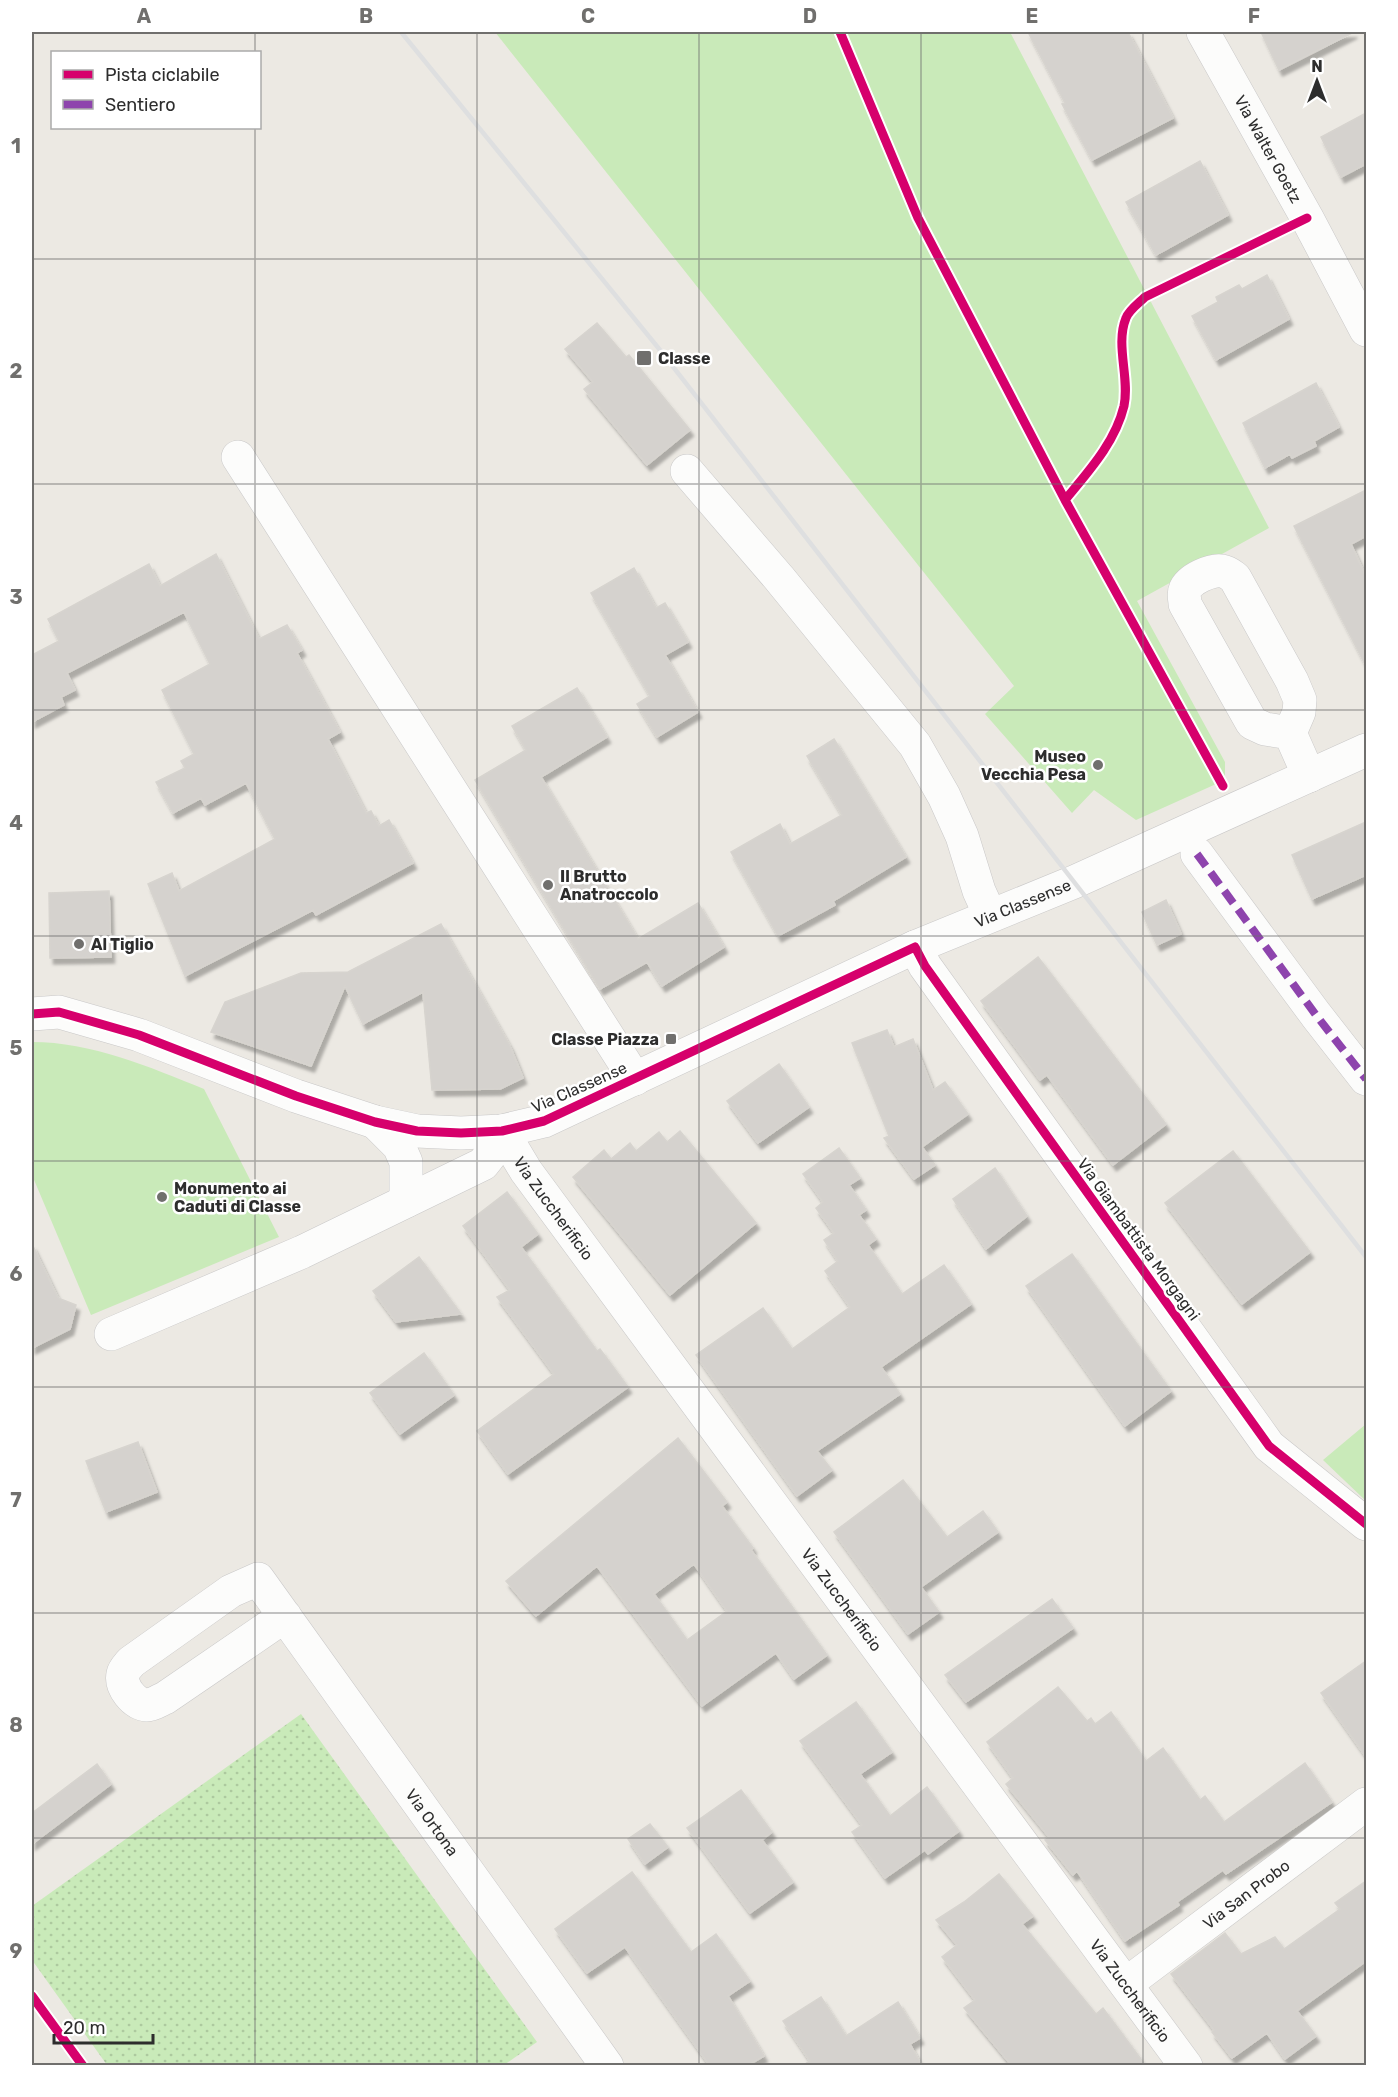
<svg xmlns="http://www.w3.org/2000/svg" width="1398" height="2097" viewBox="0 0 1398 2097" font-family="Rubik,sans-serif">
  <style>
    .grass { fill: url(#grass-dots) }
    .park { fill: #c9eab9 }
    .building { fill: #d5d2ce; stroke: #d7d4cf; stroke-width: 1.5; fill-rule: evenodd; filter: url(#shadow) }
    .lines { fill: none; stroke-linecap: round; stroke-linejoin: round }
    .minor-casing { stroke: #c9c8c8; stroke-width: 34 }
    .minor { stroke: #fcfcfb; stroke-width: 33 }
    .rail { stroke: #dedfe0; stroke-width: 4.5 }
    .quiet { stroke: #8e44ad; stroke-width: 8; stroke-dasharray: 15 8; stroke-linecap: butt }
    .cycleway-casing { stroke: #fff; stroke-width: 13 }
    .cycleway { stroke: #d6006c; stroke-width: 9 }
    .grid { fill: none; stroke: #706f6d; stroke-width: 1.5; stroke-opacity: 0.55 }
    .poi-dot { fill: #706f6d; stroke: #fff; stroke-width: 2 }
    .labels { text-anchor: middle; stroke-width: 5; stroke-linejoin: round; paint-order: stroke }
    .street-label { font-size: 16px; fill: #2d2d2d; stroke: #fff }
    .poi-label { font-size: 16px; font-weight: bold; fill: #2d2d2d; stroke: #fff; text-anchor: start }
    .neatline { fill: none; stroke: #706f6d; stroke-width: 2 }
    .grid-label { font-size: 20px; text-anchor: middle; font-weight: bold; fill: #706f6d }
  </style>
  <defs>
    <pattern id="grass-dots" width="8" height="8" patternUnits="userSpaceOnUse" patternTransform="scale(1.5)"><rect width="8" height="8" fill="#c9eab9"/><path d="M2 2h.1M6 6h.1" fill="none" stroke="#adc99f" stroke-width="1.8" stroke-linecap="round"/></pattern>
    <filter id="shadow"><feDropShadow dx="3.5" dy="6" stdDeviation="1.5" flood-color="#0004"/></filter>
  </defs>
  <rect width="100%" height="100%" fill="#ece9e3"/>
  <!-- grass -->
  <path class="grass" d="M301,1714l236,328 -33,23h-397l-75,-105v-54z"/>
  <!-- park -->
  <path class="park" d="M495,32h515l259,496 -132,73 88,161v18l-89,40 -42,-30 -22,23 -87,-99 29,-28z
    M32,1042c59,0 118,25 172,47l75,148 -188,78 -59,-140z
    M1366,1424v77l-43,-41z"/>
  <!-- building -->
  <path class="building" d="M1028,32h100l45,86 -81,42 -30,-56 3,-1z
    M1261,32h93l-75,38z
    M1366,113v51l-25,13 -20,-40z
    M1200,161l28,54 -72,40 -30,-53z
    M1267,275l22,44 -73,41 -24,-44 26,-14 -2,-5 23,-12 3,4z
    M597,323l29,34 3,-2 61,75 -43,35 -63,-76 9,-7 -28,-33z
    M1316,383l23,44 -25,14 2,5 -24,12 -2,-4 -25,14 -22,-45z
    M1366,490v46l-15,8 15,33v89l-72,-140z
    M216,554l43,85 28,-14 15,25 -5,3 43,79 -12,7 38,74 5,-2 8,15 10,-6 24,43 -97,52 -3,-5 -128,66 -37,-92 24,-11 7,18 96,-52 -29,-56 -41,22 -4,-7 -28,15 -17,-31 29,-14 -4,-7 13,-7 -32,-64 48,-26 -26,-52 -117,61 8,17 -14,7 3,8 -32,17v-67l27,-14 -11,-22 101,-55 11,22z
    M634,568l22,40 9,-5 23,39 -23,13 33,57 -41,25 -20,-33 13,-8 -59,-103z
    M577,688l30,49 -66,40 97,162 60,-36 26,44 -62,39 -15,-24 -47,27 -125,-209 51,-30 -14,-24z
    M834,739l72,118 -73,44 2,4 -57,31 -47,-84 49,-28 10,20 52,-29 -35,-59z
    M1366,822v53l-54,24 -20,-44z
    M109,891l2,66 -61,1 -1,-65z
    M1166,900l15,34 -24,11 -15,-33z
    M441,924l69,122 13,32 -23,11 -68,1 -9,-98 -60,32 -18,-38 -34,80 -100,-34 14,-30 76,-29 47,-1z
    M1038,957l128,167 -53,41 -66,-90 -7,5 -59,-79z
    M887,1030l7,17 19,-8 20,51 12,-8 23,32 -46,33 13,18 -21,14 -30,-41 5,-2 -37,-93z
    M779,1064l30,43 -51,36 -31,-42z
    M680,1131l76,92 -86,72 -97,-118 31,-27 7,9 19,-16 6,8 23,-19 8,10z
    M839,1148l21,30 -11,7 17,25 -7,5 17,24 -8,6 34,49 42,-29 27,39 -90,63 19,27 -83,57 15,19 -35,26 -101,-141 67,-47 29,41 58,-42 -25,-36 13,-10 -14,-21 10,-7 -18,-25 7,-6 -20,-28z
    M1233,1151l77,101 -68,52 -77,-101z
    M995,1168l32,48 -41,33 -33,-50z
    M507,1192l31,42 -17,13 76,104 3,-2 28,38 -120,87 -31,-43 77,-57 -57,-77 13,-7 -47,-64z
    M32,1244l26,54 18,7 -6,24 -38,19z
    M1072,1254l99,137 -46,35 -99,-140z
    M419,1257l42,57 -65,8 -23,-31z
    M424,1353l30,42 -54,39 -30,-41z
    M678,1438l49,64 -5,4 31,42 -2,2 76,105 -33,24 -18,-26 -74,53 -105,-140 -61,50 -30,-35zM694,1564l33,47 -40,29 -33,-46z
    M138,1442l19,50 -51,20 -20,-51z
    M903,1480l44,57 36,-26 15,21 -77,55 18,25 -31,22 -74,-102z
    M1052,1599l21,29 -107,74 -21,-27z
    M1366,1661v96l-45,-64z
    M1058,1687l29,34 4,-3 4,6 16,-12 35,49 17,-13 37,52 5,-4 19,26 81,-59 27,39 -106,72 -3,-4 -46,32 2,3 -54,36 -48,-70 -4,4 -28,-35 4,-3 -43,-53 7,-6 -26,-36z
    M856,1702l36,50 -32,22 30,42 37,-29 32,44 -31,23 -3,-4 -40,28 -33,-46 10,-7 -62,-84z
    M97,1764l14,20 -79,60v-31z
    M741,1790l31,42 -10,8 31,42 -43,31 -63,-85z
    M650,1824l18,23 -23,17 -17,-25z
    M632,1872l59,80 25,-18 34,47 -22,15 36,60 -17,10h-37l-85,-119 -38,26 -32,-44z
    M999,1874l34,42 -11,8 74,90 7,-6 43,58h-134l-48,-58 11,-8 -33,-43 15,-12 -21,-25 28,-18z
    M1366,1881v80l-69,50 19,25 -31,23 -18,-26 -35,25 -20,-26 2,-2 -43,-56 54,-41 16,21 34,-17 9,12 56,-40 -5,-6z
    M821,1997l25,39 52,-34 22,36 -10,6 12,22h-120l8,-5 -27,-40z"/>
  <g class="lines">
    <defs>
      <g id="minor">
        <path id="s1" d="M1203,32l104,186 59,112"/>
        <path d="M238,457l397,622"/>
        <path d="M687,471l92,107 136,167 29,51 18,40 17,55 11,24"/>
        <path d="M1290,733l-25,-4 -13,-6 -67,-119c0,-5 -2,-10 0,-14 4,-11 27,-21 37,-19 6,1 9,4 13,7l57,103 8,19 -1,12 -9,21 19,43"/>
        <path d="M1197,854l119,161 50,64"/>
        <path d="M915,947l10,19 344,480 97,78"/>
        <path id="s2" d="M32,1014l27,-2 80,23 157,61 79,26 42,9 44,2 41,-2 42,-10 371,-174 159,-65 292,-132"/>
        <path d="M375,1122l24,24 7,16v39"/>
        <path id="s3" d="M502,1131l24,40 660,895"/>
        <path d="M111,1334l191,-82 181,-88 11,-14 8,-19"/>
        <path id="s4" d="M285,1616l-120,82c-5,2 -12,7 -18,7 -13,-1 -27,-18 -24,-31 1,-5 5,-8 8,-12l100,-71 27,-12 349,487"/>
        <path id="s5" d="M1126,1984l240,-180"/>
      </g>
    </defs>
    <!-- minor casing -->
    <use href="#minor" class="minor-casing"/>
    <!-- minor -->
    <use href="#minor" class="minor"/>
    <!-- rail -->
    <path class="rail" d="M401,32l259,318 706,907"/>
    <!-- quiet -->
    <path class="quiet" d="M1197,854l119,161 50,64"/>
    <defs>
      <path id="cycleway" d="M840,32l78,186 147,282 158,286
        M1065,500c23,-28 50,-57 59,-94 6,-28 -9,-61 2,-88 3,-8 13,-15 19,-21l162,-79
        M32,1014l27,-2 80,23 157,61 79,26 42,9 44,2 41,-2 42,-10 371,-174 10,19 344,480 97,78
        M32,1996l51,70"/>
    </defs>
    <!-- cycleway casing -->
    <use href="#cycleway" class="cycleway-casing"/>
    <!-- cycleway -->
    <use href="#cycleway" class="cycleway"/>
  </g>
  <!-- grid -->
  <path class="grid" d="M255,32v20M477,32v2034M699,32v2034M921,32v2034M1143,32v2034M255,128v1938M32,259h1334M32,484h1334M32,710h1334M32,936h1334M32,1161h1334M32,1387h1334M32,1613h1334M32,1838h1334"/>
  <!-- markers -->
  <g class="poi-dot">
    <rect x="636" y="350" width="16" height="16" rx="3"/>
    <circle cx="1098" cy="765" r="6"/>
    <circle cx="548" cy="885" r="6"/>
    <circle cx="79" cy="944" r="6"/>
    <rect x="665" y="1033" width="12" height="12" rx="3"/>
    <circle cx="162" cy="1197" r="6"/>
  </g>
  <g class="labels">
    <!-- street labels -->
    <g class="street-label">
      <text dy="6" stroke="none"><textPath href="#s1" startOffset="134">Via Walter Goetz</textPath></text>
      <text dy="6" stroke="none"><textPath href="#s2" startOffset="1059">Via Classense</textPath></text>
      <text transform="translate(579 1087) rotate(-24)" y="6">Via Classense</text>
      <text dy="6" stroke="none"><textPath href="#s3" startOffset="93">Via Zuccherificio</textPath></text>
      <text transform="translate(1139 1239) rotate(54)" y="6">Via Giambattista Morgagni</text>
      <text dy="6" stroke="none"><textPath href="#s3" startOffset="579">Via Zuccherificio</textPath></text>
      <text dy="6" stroke="none"><textPath href="#s4" startOffset="674">Via Ortona</textPath></text>
      <text dy="6" stroke="none"><textPath href="#s5" startOffset="150">Via San Probo</textPath></text>
      <text dy="6" stroke="none"><textPath href="#s3" startOffset="1065">Via Zuccherificio</textPath></text>
    </g>
    <!-- poi labels -->
    <g class="poi-label">
      <text x="658" y="364">Classe</text>
      <text x="1086" y="762" text-anchor="end">Museo<tspan x="1086" dy="18">Vecchia Pesa</tspan></text>
      <text x="560" y="882">Il Brutto<tspan x="560" dy="18">Anatroccolo</tspan></text>
      <text x="91" y="950">Al Tiglio</text>
      <text x="659" y="1045" text-anchor="end">Classe Piazza</text>
      <text x="174" y="1194">Monumento ai<tspan x="174" dy="18">Caduti di Classe</tspan></text>
    </g>
  </g>
  <!-- border -->
  <rect width="1398" height="2097" fill="none" stroke="#ffffff" stroke-width="66"/>
  <!-- legend -->
  <rect x="51" y="51" width="210" height="78" fill="#ffffff" stroke="#ababab" stroke-width="1.5"/>
  <rect x="63" y="70" width="30" height="9" fill="#d6006c" stroke="#ababab" stroke-width="1.5"/>
  <text x="105" y="81" font-size="18" fill="#2d2d2d">Pista ciclabile</text>
  <rect x="63" y="100" width="30" height="9" fill="#8e44ad" stroke="#ababab" stroke-width="1.5"/>
  <text x="105" y="111" font-size="18" fill="#2d2d2d">Sentiero</text>
  <!-- north arrow -->
  <g transform="translate(1317 81)" stroke="#ffffff" stroke-width="4.5" paint-order="stroke">
  <path d="M0-4.5L10 22L0 15L-10 22Z" fill="#2d2d2d"/>
  <text y="-9" font-size="16" font-weight="bold" text-anchor="middle" fill="#2d2d2d">N</text>
  </g>
  <!-- scale -->
  <path d="M54 2034v9h99v-9" fill="none" stroke="#2d2d2d" stroke-width="3"/>
  <text x="63" y="2034" font-size="18" fill="#2d2d2d" stroke="#ffffff" stroke-width="4.5" paint-order="stroke">20 m</text>
  <rect x="33" y="33" width="1332" height="2031" class="neatline"/>
  <g class="grid-label">
    <text x="144" y="23">A</text>
    <text x="366" y="23">B</text>
    <text x="588" y="23">C</text>
    <text x="810" y="23">D</text>
    <text x="1032" y="23">E</text>
    <text x="1254" y="23">F</text>
    <text x="16" y="153">1</text>
    <text x="16" y="378">2</text>
    <text x="16" y="604">3</text>
    <text x="16" y="830">4</text>
    <text x="16" y="1055">5</text>
    <text x="16" y="1281">6</text>
    <text x="16" y="1507">7</text>
    <text x="16" y="1732">8</text>
    <text x="16" y="1958">9</text>
  </g>
</svg>
